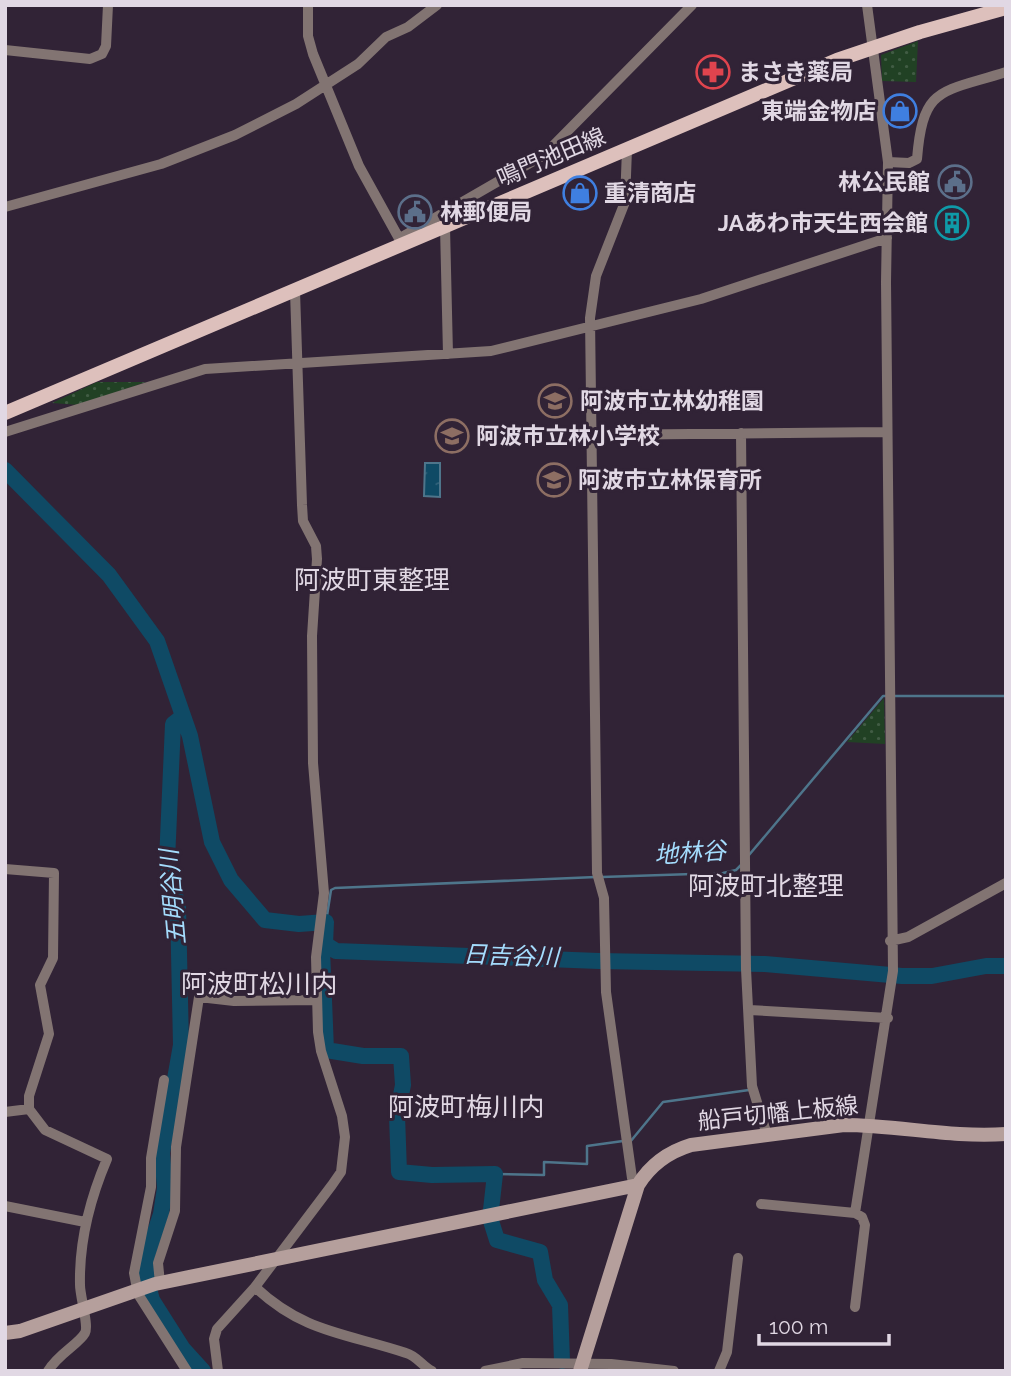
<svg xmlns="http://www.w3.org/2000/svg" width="1011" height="1376" viewBox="0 0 1011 1376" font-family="Raleway,'Noto Sans JP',sans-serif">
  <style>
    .grass { fill: url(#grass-dots) }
    .water { fill: url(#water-ripples); stroke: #4e758b; stroke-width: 2 }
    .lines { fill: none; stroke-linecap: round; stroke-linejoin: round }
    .stream { stroke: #4e758b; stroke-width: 2.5 }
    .river { stroke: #0f4a65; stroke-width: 16 }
    .street { stroke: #827472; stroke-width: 10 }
    .secondary { stroke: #b59f9c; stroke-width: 14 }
    .primary { stroke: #ddc0bc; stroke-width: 14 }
    .labels { text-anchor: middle; stroke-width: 6; stroke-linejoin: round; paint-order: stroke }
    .poi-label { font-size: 23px; font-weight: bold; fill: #e1d8e4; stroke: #312336; text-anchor: start }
    .street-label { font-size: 23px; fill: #e1d8e4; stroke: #312336 }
    .water-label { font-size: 24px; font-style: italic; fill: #a4dcfd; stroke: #312336 }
    .quarter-label { font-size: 26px; fill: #e1d8e4; stroke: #312336 }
  </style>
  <defs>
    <pattern id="grass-dots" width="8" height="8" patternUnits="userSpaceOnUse" patternTransform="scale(1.75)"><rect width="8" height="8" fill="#214124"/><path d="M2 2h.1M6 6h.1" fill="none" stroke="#415c44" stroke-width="1.8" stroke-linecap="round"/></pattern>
    <pattern id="water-ripples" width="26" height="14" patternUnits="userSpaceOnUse" patternTransform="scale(1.75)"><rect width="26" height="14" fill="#0f4a65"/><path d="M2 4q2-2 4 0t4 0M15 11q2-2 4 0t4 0" fill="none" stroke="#32637b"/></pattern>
  </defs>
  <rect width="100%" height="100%" fill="#312336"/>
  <!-- grass -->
  <path class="grass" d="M918,41l-2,41 -34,-1 -1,-26z
    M97,382h49l-67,23 -27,-2z
    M884,698l1,46 -38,-2z"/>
  <!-- water -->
  <path class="water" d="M425,463h15v34l-16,-1z"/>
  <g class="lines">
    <!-- stream -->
    <path class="stream" d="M749,855l134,-159h123
      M602,877l121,-4 13,-3 7,-7
      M326,922l5,-32 4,-2 261,-11
      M630,1142l33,-40 86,-12
      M495,1174l49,1v-13l43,2v-18l36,-5"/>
    <!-- river -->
    <path class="river" d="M5,470l104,105 48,66 33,95 22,106 19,38 34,40 34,4 27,-2 -1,22 11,7 263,10 166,3 137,12h30l54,-10h20
      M182,717l-9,7 -6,137 11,46 3,138 -19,108 3,35 -4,26 -14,42v25l5,19 31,49 20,22
      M322,949l4,101 37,6h38l2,29 -6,30 2,57 33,3 63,-1 -4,36
      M491,1221l6,19 43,12 5,28 15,25 2,56"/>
    <!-- street -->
    <path class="street" d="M308,5v31l5,18 46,112 42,76
      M5,50l85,9 12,-5 4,-8 2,-41
      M627,149l-2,53 -29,74 -6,42 7,555 7,25 2,94 26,186 6,7
      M888,162l21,1 8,-4c6,-74 24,-66 89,-87
      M5,207l156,-43 74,-29 61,-31 62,-40 28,-27 22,-10 29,-22
      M445,227l3,127
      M400,238l144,-83 148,-150
      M5,432l200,-63 286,-18 210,-52 186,-61
      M741,433l5,536 6,117 15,49
      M593,435l294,-3
      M5,869l49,4 -1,85 -13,27 9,49 -20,62v13l16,21 62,29c-17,40 -28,82 -27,126 0,11 9,41 5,48 -6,11 -27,21 -37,38
      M890,941l18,-4 98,-54
      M749,1010l139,8
      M164,1080l-13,78v29l-17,86 4,21 49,77
      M5,1112l24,-3
      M761,1204l94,9
      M5,1206l80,16
      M160,1283l-2,-20 17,-52 1,-64 23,-150 35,4 83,-1
      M255,1287c49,46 91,46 151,66 11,3 16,13 26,18
      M855,1307l10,-82 -3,-8 -7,-4 38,-242 -7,-689 2,-120 -21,-157
      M218,1371l-4,-32 3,-10 38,-42 77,-102 9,-13 4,-35 -3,-21 -21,-65 -3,-19 -2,-75 8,-64 -11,-130 -1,-127 5,-77 -1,-13 -13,-25 -1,-16 -7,-214
      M485,1371l38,-8 88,1 63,7
      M719,1371l8,-19 11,-94"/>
    <!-- secondary -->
    <path class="secondary" d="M5,1333l15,-2 135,-47 483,-99
      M580,1371l58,-186c13,-21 30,-33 53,-40l153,-20c54,0 107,13 162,9"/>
    <!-- primary -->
    <path class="primary" d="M5,413l832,-353 83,-28 86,-24"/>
  </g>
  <!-- icons -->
  <defs>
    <symbol id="pharmacy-ring" viewBox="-11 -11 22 22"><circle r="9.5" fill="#312336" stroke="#e0444e" stroke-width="1.5"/><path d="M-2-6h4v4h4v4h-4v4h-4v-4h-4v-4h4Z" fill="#e0444e"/></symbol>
    <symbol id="shop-ring" viewBox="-11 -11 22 22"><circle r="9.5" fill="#312336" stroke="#3f7fe0" stroke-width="1.5"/><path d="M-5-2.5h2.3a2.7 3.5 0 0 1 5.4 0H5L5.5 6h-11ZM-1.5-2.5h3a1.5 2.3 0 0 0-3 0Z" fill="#3f7fe0"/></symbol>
    <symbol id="civic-ring" viewBox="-11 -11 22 22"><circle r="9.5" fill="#312336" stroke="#5c6f8a" stroke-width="1.5"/><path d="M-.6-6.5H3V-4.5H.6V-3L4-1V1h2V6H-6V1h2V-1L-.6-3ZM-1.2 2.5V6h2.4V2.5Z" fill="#5c6f8a"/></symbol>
    <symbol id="building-ring" viewBox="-11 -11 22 22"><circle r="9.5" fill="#312336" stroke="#0f9aa8" stroke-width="1.5"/><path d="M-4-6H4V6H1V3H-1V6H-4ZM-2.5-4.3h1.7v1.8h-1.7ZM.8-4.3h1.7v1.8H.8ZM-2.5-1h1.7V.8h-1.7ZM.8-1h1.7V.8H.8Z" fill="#0f9aa8"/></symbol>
    <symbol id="school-ring" viewBox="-11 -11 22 22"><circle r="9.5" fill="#312336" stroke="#8d6e63" stroke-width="1.5"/><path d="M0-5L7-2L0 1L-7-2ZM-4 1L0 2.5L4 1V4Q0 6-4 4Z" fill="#8d6e63"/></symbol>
  </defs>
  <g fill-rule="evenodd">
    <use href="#pharmacy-ring" x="694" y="53" width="38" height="38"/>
    <use href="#shop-ring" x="881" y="92" width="38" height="38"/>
    <use href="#civic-ring" x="936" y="163" width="38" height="38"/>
    <use href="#shop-ring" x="561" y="174" width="38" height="38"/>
    <use href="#civic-ring" x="396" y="193" width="38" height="38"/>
    <use href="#building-ring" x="933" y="204" width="38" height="38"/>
    <use href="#school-ring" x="536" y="382" width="38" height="38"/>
    <use href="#school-ring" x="433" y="417" width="38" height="38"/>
    <use href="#school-ring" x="535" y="461" width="38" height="38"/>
  </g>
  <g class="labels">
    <!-- poi labels -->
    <g class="poi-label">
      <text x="738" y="80">まさき薬局</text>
      <text x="876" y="119" text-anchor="end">東端金物店</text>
      <text x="930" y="190" text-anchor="end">林公民館</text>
      <text x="604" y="201">重清商店</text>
      <text x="440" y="220">林郵便局</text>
      <text x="928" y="231" text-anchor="end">JAあわ市天生西会館</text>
      <text x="580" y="409">阿波市立林幼稚園</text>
      <text x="476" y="444">阿波市立林小学校</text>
      <text x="578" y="488">阿波市立林保育所</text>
    </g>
    <!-- street labels -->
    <g class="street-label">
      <text transform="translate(551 157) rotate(-23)" y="8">鳴門池田線</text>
      <text transform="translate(778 1113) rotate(-6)" y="8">船戸切幡上板線</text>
    </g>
    <!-- water labels -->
    <g class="water-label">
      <text transform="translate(690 853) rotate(-4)" y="8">地林谷</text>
      <text transform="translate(173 897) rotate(-95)" y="8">五明谷川</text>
      <text transform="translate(511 956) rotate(2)" y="8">日吉谷川</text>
    </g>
    <!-- quarter labels -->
    <g class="quarter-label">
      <text x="372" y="589">阿波町東整理</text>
      <text x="766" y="895">阿波町北整理</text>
      <text x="259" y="993">阿波町松川内</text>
      <text x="466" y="1116">阿波町梅川内</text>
    </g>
  </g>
  <!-- border -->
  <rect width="1011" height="1376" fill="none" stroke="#e1d8e4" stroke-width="14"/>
  <!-- scale -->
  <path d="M759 1334v10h130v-10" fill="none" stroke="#e1d8e4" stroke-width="3.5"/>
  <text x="769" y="1334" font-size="21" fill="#e1d8e4" stroke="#312336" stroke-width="5" paint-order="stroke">100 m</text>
</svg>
